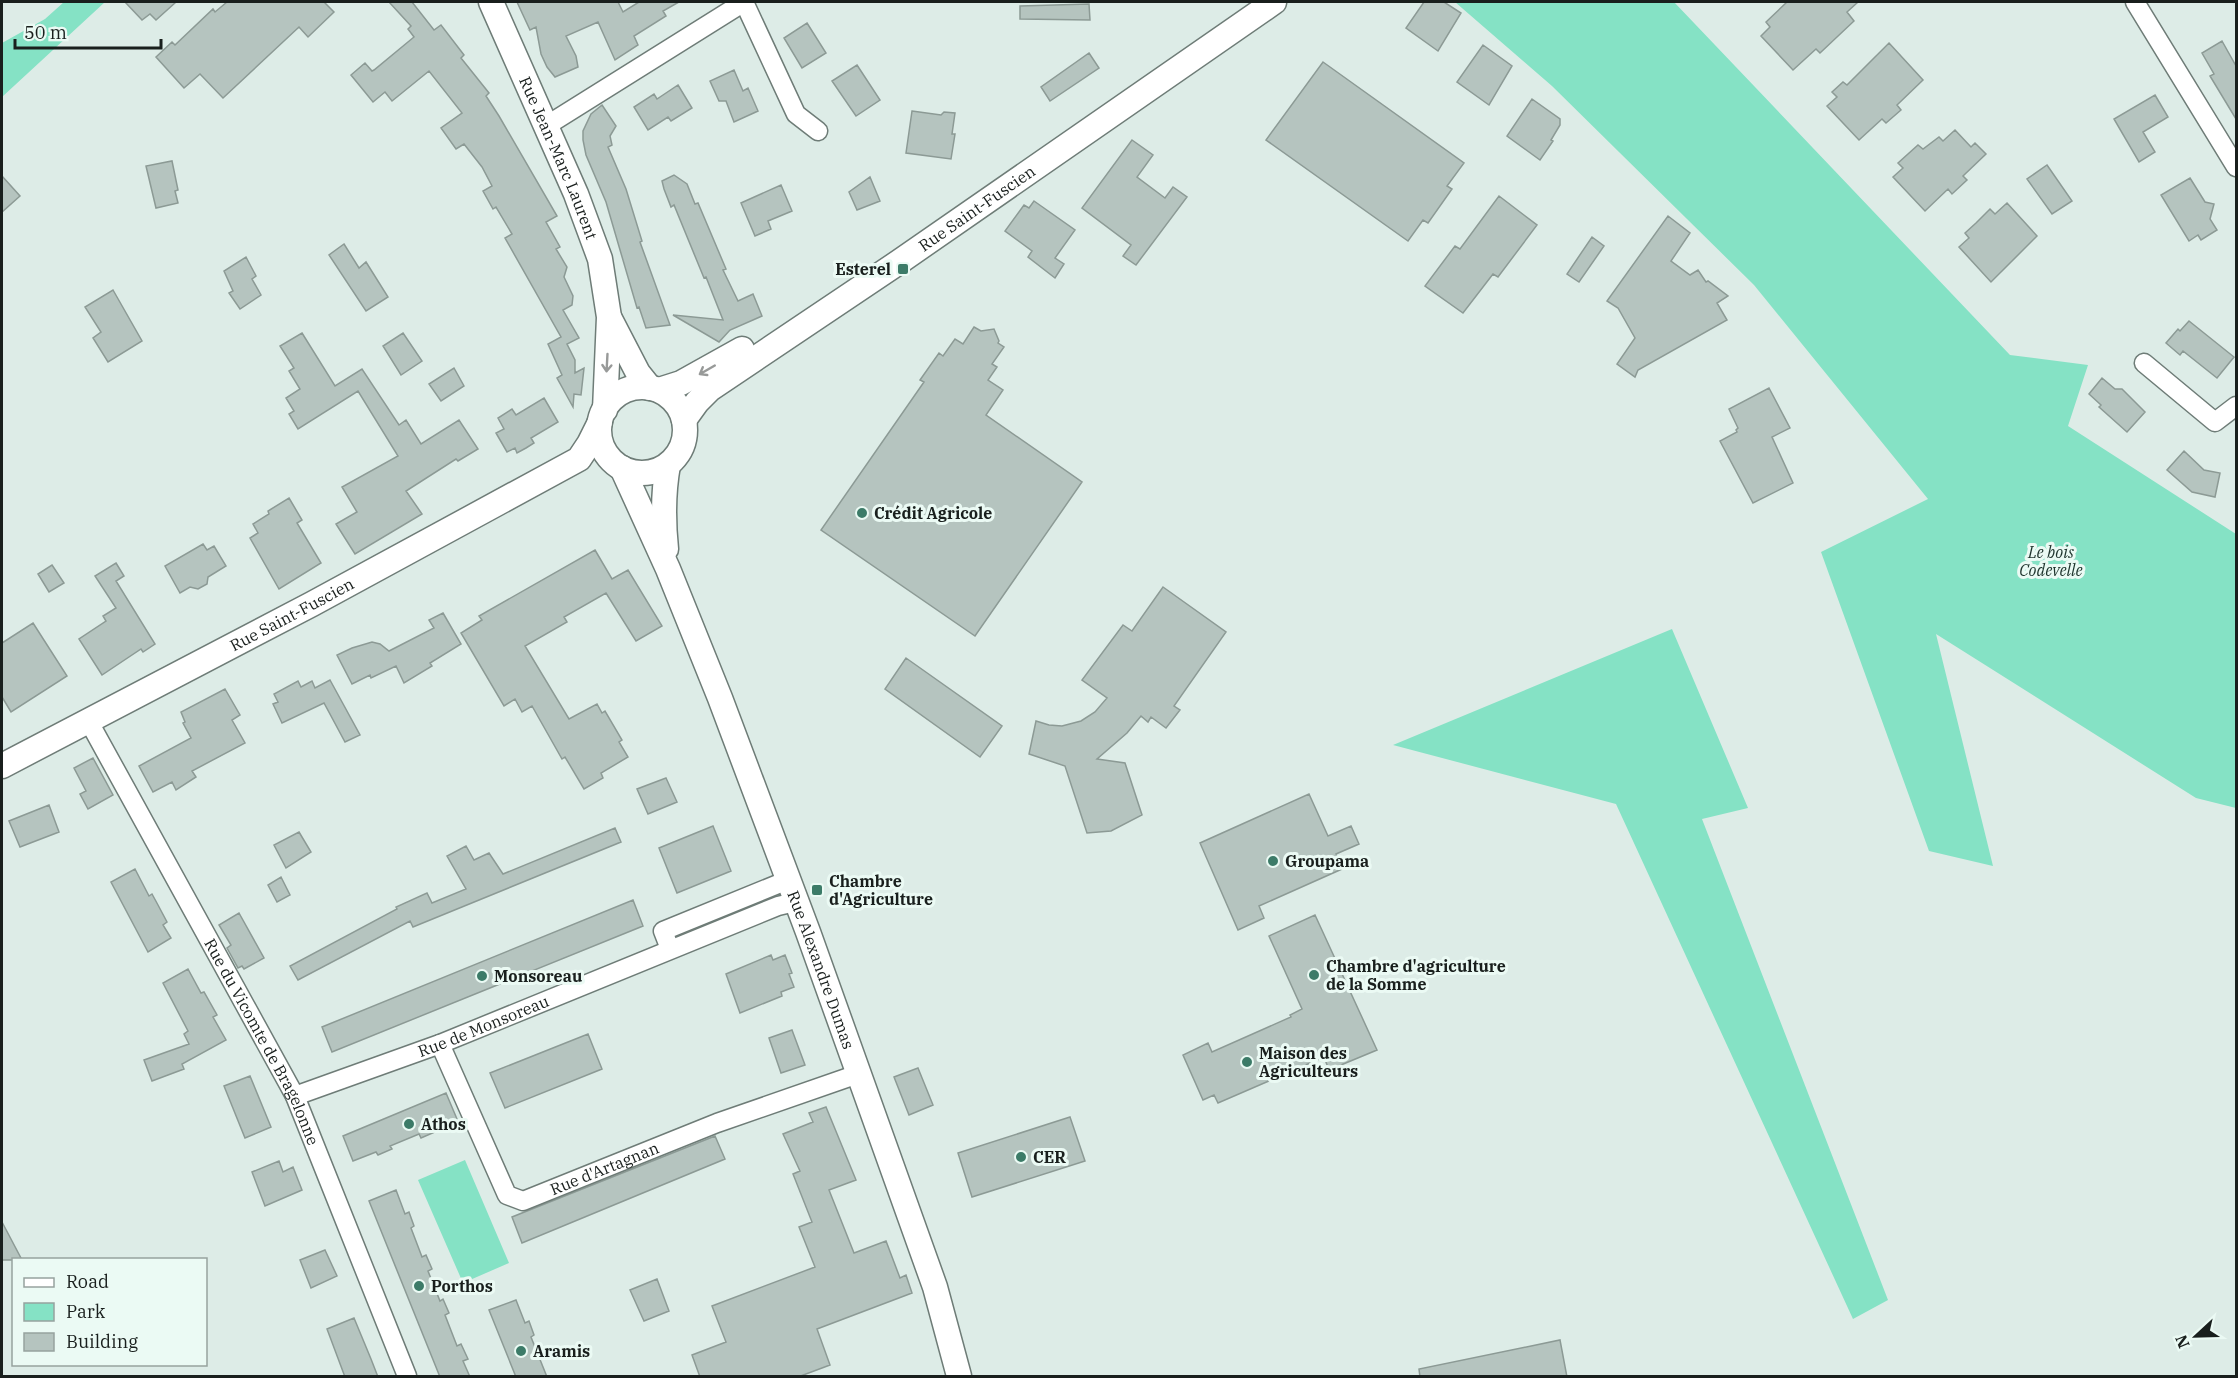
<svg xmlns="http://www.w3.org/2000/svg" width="2238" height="1378" viewBox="0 0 2238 1378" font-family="'IBM Plex Serif',serif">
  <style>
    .green { fill: #85e2c5 }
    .building { fill: #b5c4bf; stroke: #8c9a95; stroke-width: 1.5 }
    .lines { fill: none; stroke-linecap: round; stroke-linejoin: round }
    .street-casing { stroke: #6e7c77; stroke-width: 21 }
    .secondary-casing { stroke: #6e7c77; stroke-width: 27 }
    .street { stroke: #fff; stroke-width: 18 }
    .secondary { stroke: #fff; stroke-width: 24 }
    .oneway { stroke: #989a99 }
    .poi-dot { fill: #3c7b68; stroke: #ebfaf4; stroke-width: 2 }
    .labels { text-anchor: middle; stroke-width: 6; stroke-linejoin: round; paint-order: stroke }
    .street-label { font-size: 16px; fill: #191f1d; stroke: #ebfaf4 }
    .poi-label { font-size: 16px; font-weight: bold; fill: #191f1d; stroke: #ebfaf4; text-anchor: start }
    .park-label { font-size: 16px; font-style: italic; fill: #1e342d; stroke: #ebfaf4 }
  </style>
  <rect width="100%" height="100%" fill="#ddece7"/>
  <!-- green -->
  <path class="green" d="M64,2h41l-103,95v-54l43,-24z
    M1455,2h219l336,353 78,10 -20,61 168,108v274l-40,-10 -260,-164 57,232 -64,-15 -108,-299 107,-53 -174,-214 -202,-199z
    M1672,629l76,179 -46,11 186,481 -35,19 -237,-515 -223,-59z
    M465,1160l44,103 -46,20 -45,-103z"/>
  <!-- building -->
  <path class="building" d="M125,2h51l-20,18 -6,-6 -8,6z
    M227,2h97l10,10 -26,25 -9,-10 -76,71 -23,-24 -16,14 -28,-31 16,-15 3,3 38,-36 2,3z
    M389,2h23l22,28 7,-5 23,30 -3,3 28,35 -3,3 13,20 58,100 -11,6 14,25 -4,2 11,18 -3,10 9,19 -1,9 -9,5 16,28 -12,6 8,16v13l9,-5 -3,27 -7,-1 -1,13 -16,-29 5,-3 -14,-31 13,-7 -56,-99 7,-4 -16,-27 -3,2 -10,-18 9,-5 -10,-19 -18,-23 -8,5 -15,-21 21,-15 -33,-42 -37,30 -7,-9 -12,10 -22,-27 14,-12 7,8 2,-1 40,-33 -6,-8 3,-3z
    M517,2h101l5,10 16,-10h40l-16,9 3,5 -32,20 4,9 -23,15 -17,-38 -32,14 10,20 2,11 -23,10 -8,-10 -6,-13 -5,-27 -6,3z
    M1424,2h20l17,11 -23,38 -32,-23z
    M1787,2h71l-11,10 7,9 -34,32 -4,-4 -23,21 -32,-34 9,-9 -4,-5z
    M1089,4l1,16 -70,-1v-13z
    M807,23l19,30 -24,15 -18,-30z
    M2222,41l14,25v53l-26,-43 4,-2 -12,-21z
    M1889,43l34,37 -26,25 4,5 -15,13 -4,-4 -23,21 -32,-34 10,-9 -5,-5 11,-10 4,3z
    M1483,45l29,21 -23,39 -32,-23z
    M1089,53l10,15 -49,33 -9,-14z
    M1323,62l141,101 -17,23 5,3 -24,34 -5,-3 -15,21 -142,-101z
    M857,65l23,35 -24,16 -24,-35z
    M734,70l9,21 5,-3 10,23 -24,11 -8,-21h-7l-9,-20z
    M678,85l14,23 -21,13 -3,-4 -20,13 -14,-23 20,-13 3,5z
    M2155,95l13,22 -25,15 12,20 -16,10 -25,-43z
    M1532,99l28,20v6l-9,15 2,1 -13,19 -33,-24z
    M602,105l14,21 -6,10 2,9 -4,2 18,42 16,52 -2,1 30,83 -24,3 -7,-21 -2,1 -31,-106 -20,-47 -3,-15v-9l8,-17z
    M912,111l29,4 3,-3 11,1 -3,21h3l-4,25 -45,-6z
    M1955,130l16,17 4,-4 11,11 -23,22 4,4 -15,14 -4,-5 -23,22 -32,-34 10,-9 -5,-5 20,-18 5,4 16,-12 4,4z
    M1132,140l21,15 -16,22 28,21 8,-11 14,10 -51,68 -13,-9 8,-11 -49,-37z
    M172,161l6,29 -3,1 3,12 -22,5 -10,-42z
    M2047,165l25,36 -20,13 -25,-35z
    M674,175l13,9 8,20 3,-1 28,66 -3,1 15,31 15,-7 9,22 -32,14 -11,12 -46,-27 50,5 -17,-43 -2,1 -30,-73 -3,2 -7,-18 -2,-8z
    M2,176l18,20 -18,16z
    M870,177l10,24 -23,9 -8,-18z
    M2190,178l15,24 9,2 -4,15 7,11 -16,10 -3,-5 -9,6 -28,-46z
    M781,185l11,26 -24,10 3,8 -16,7 -14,-33z
    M1499,196l38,29 -39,52 -5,-3 -30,39 -38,-27 30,-40 5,3z
    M1034,201l41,29 -20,28 9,6 -9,14 -27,-21 4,-6 -27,-20 19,-26 5,3z
    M2007,203l30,33 -46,46 -32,-35 10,-9 -4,-5 11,-10 14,-14 5,5z
    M1668,216l22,17 -19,28 19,14 8,-5 8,12 2,-1 20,15 -11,7 10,17 -89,50 -3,7 -18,-13 18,-26 -17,-30 -11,-7z
    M1592,237l12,9 -25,36 -12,-8z
    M344,244l15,24 7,-6 22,35 -22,14 -37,-56z
    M246,257l10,19 -4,3 9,16 -21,14 -11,-16 4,-2 -9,-20z
    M113,290l29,51 -34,21 -15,-24 8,-6 -16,-25z
    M2189,321l45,36 -17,21 -34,-27 -3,4 -14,-12 12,-14 2,2z
    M974,327l7,4 13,-2 5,12 -1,2 6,4 -12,17 5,3 -9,13 15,10 -17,25 96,67 -107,154 -154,-106 103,-148 -4,-2 19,-27 4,3 12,-17 8,5z
    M302,333l33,53 27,-17 37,56 7,-5 15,24 38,-24 19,29 -20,12 -2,-2 -50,32 16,23 -67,40 -19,-30 21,-12 -15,-25 56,-31 -40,-65 -60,38 -9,-15 5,-3 -8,-13 14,-9 -11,-18 5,-3 -14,-22z
    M403,333l19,28 -21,14 -18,-29z
    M454,368l10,18 -23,15 -12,-17z
    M2102,378l13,11h7l23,23 -18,20 -28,-25 2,-2 -12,-11z
    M1769,388l21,40 -18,9 21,46 -40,20 -33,-62 17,-9 -1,-2 2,-2 -9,-19z
    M544,398l14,24 -27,16 3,5 -8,5 -9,5 -2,-5 -8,4 -11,-19 8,-4 -6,-11 14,-9 4,6z
    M2184,451l20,19 16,3 -5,24 -23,-5 -25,-22z
    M289,498l13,22 -5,3 24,40 -42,26 -29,-51 8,-5 -5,-9 16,-10 -1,-3z
    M203,544l4,6 7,-4 12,20 -18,11 -1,7 -9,5 -8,-2 -10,6 -15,-27z
    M595,550l17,29 16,-9 34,56 -26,15 -30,-48 -42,24 3,5 -42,24 44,73 28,-15 5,9 3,-2 17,29 -3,2 9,15 -27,16 2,5 -19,11 -19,-32 -3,2 -30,-53 -10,6 -7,-13 -11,7 -43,-73 21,-13 -3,-4z
    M116,563l8,13 -8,5 39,63 -12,8 -2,-3 -39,26 -23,-36 27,-18 -3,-5 13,-8 -21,-32z
    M52,565l12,18 -15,9 -11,-18z
    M1163,587l63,45 -52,74 6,4 -14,18 -15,-11 -3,5 -7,-6 -14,17 -30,26 28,4 17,52 -31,16 -24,2 -22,-67 -36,-12 7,-33 13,4 13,1 19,-5 14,-9 12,-14 -25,-18 41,-55 9,6z
    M443,613l18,31 -31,19 2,3 -28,17 -8,-17 -25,12 -1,-3 -18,9 -15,-29 15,-7 20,-6 8,2 9,7 45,-23 -5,-8z
    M33,623l34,53 -56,36 -9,-15v-54z
    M906,658l96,68 -22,31 -95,-68z
    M330,680l30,55 -15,7 -21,-39 -42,20 -9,-19 5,-2 -4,-8 24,-13 3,6 11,-6 3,7z
    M225,689l15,26 -8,5 13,23 -53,28 4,6 -20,13 -4,-8 -19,10 -14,-26 52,-28 -8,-15 2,-1 -4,-10z
    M93,758l20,37 -25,14 -8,-15 6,-3 -12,-23z
    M666,778l11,24 -29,12 -11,-25z
    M1309,794l19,42 23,-10 8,18 -23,10 6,15 -83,37 5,12 -26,12 -38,-87z
    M49,805l10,27 -39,15 -11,-26z
    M713,826l18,45 -54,22 -18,-45z
    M615,828l6,14 -208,85 -3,-6 -112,59 -8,-14 107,-57 -1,-2 31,-14 5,10 34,-14 -19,-33 19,-10 8,14 15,-7 14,21z
    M299,832l12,20 -25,16 -12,-23z
    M135,869l14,27 3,-2 6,11 9,17 -4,3 8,13 -23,14 -37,-70z
    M281,877l9,18 -13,7 -9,-17z
    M633,900l10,26 -311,126 -10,-25z
    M239,913l25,45 -20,11 -2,-3 -4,2 -11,-20 4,-3 -12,-20z
    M1315,915l62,135 -48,20 -5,-13 -106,46 -4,-8 -11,5 -20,-45 25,-12 4,9 79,-35 -1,-2 12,-6 -33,-73z
    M771,955l2,5 12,-5 7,18 -3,1 5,13 -13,5 1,4 -42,17 -14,-39z
    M188,969l13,24 3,-1 13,23 -4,2 13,23 -44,24 2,5 -32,12 -8,-21 45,-16 -5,-10 4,-3 -25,-48z
    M792,1030l13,35 -24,8 -12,-35z
    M588,1034l14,35 -97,39 -15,-35z
    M918,1068l15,37 -24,10 -15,-38z
    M250,1076l21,51 -26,11 -21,-52z
    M446,1093l11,26 -24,10 2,3 -14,6 -2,-4 -29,12 2,3 -14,6 -2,-3 -23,9 -10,-25z
    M826,1107l30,73 -27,10 25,63 32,-12 14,37 6,-3 6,18 -95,36 13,36 -32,12h-98l-8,-22 34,-13 -14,-36 103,-39 -16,-40 13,-5 -19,-48 7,-3 -17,-37 30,-12 -4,-9z
    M1070,1117l15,44 -113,36 -14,-44z
    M715,1136l10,23 -203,84 -10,-26z
    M279,1161l4,11 10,-5 9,23 -37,16 -13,-34z
    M396,1190l9,24 4,-2 5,14 -3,2 11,29 4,-2 6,14 -4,2 12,30 3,-2 6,14 -4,2 12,31 4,-2 7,15 -5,2 7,16h-30l-71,-176z
    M2,1222l20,38h-20z
    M325,1250l12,26 -26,12 -11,-28z
    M657,1279l12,32 -25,10 -14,-31z
    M516,1300l9,23 4,-2 5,14 -3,2 16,40h-31l-27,-67z
    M354,1318l17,41 7,18h-33l-18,-48z
    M1560,1340l7,37h-147l-1,-8z"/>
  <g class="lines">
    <defs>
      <g id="street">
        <path d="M744,2l52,112 22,17"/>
        <path d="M2135,2l101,165"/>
        <path d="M546,126l198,-124"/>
        <path d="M2144,363l71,59 21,-16"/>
        <path id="s1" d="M88,720l207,376 112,280"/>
        <path d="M670,949l-7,-18 125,-51"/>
        <path id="s2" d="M440,1044l67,151 16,6 194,-78 141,-49"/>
        <path id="s3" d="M295,1096l145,-52 338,-138 17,-4"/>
      </g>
      <g id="secondary">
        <path id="s4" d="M491,2l85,192 24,65 9,58 -4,93"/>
        <path d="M610,319l28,54 12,15"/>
        <circle cx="642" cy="430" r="43"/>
        <path d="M659,390l22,-7 61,-34"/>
        <path id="s5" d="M684,420l13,-18 13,-13 189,-127 375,-260"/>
        <path id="s6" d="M622,468l46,101 52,129 88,234 127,355 24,89"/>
        <path d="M666,549c-3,-29 -3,-56 2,-84"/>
        <path id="s7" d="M2,766l310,-162 267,-145 10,-15 11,-22"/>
      </g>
    </defs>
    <!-- street casing -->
    <use href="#street" class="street-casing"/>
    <!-- secondary casing -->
    <use href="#secondary" class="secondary-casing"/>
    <!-- street -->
    <use href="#street" class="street"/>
    <!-- secondary -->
    <use href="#secondary" class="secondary"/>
  </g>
  <!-- one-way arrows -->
  <defs><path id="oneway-shaft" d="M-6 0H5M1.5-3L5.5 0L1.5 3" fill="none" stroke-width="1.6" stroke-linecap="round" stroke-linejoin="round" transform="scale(1.5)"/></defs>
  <g class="oneway">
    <use href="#oneway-shaft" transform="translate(607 363) rotate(93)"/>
    <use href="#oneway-shaft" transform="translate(707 370) rotate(150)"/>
  </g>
  <!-- markers -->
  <g class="poi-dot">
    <rect x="897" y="263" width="12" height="12" rx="3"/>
    <circle cx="862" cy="513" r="6"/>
    <circle cx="1273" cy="861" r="6"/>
    <rect x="811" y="884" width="12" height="12" rx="3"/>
    <circle cx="1314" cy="975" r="6"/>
    <circle cx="482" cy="976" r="6"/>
    <circle cx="1247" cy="1062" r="6"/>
    <circle cx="409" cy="1124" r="6"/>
    <circle cx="1021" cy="1157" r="6"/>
    <circle cx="419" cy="1286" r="6"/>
    <circle cx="521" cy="1351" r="6"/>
  </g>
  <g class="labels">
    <!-- street labels -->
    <g class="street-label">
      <text dy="6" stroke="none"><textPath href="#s4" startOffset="170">Rue Jean-Marc Laurent</textPath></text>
      <text dy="6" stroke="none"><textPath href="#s5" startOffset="363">Rue Saint-Fuscien</textPath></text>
      <text dy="6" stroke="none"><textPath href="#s7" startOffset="327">Rue Saint-Fuscien</textPath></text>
      <text dy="6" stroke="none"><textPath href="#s6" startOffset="540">Rue Alexandre Dumas</textPath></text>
      <text dy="6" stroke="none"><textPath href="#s3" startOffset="201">Rue de Monsoreau</textPath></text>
      <text dy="6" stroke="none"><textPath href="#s1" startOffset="366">Rue du Vicomte de Bragelonne</textPath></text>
      <text dy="6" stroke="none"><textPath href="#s2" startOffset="270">Rue d'Artagnan</textPath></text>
    </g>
    <!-- poi labels -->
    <g class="poi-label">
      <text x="891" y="275" text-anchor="end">Esterel</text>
      <text x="874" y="519">Crédit Agricole</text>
      <text x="1285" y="867">Groupama</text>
      <text x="829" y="887">Chambre<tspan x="829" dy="18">d'Agriculture</tspan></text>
      <text x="1326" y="972">Chambre d'agriculture<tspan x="1326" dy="18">de la Somme</tspan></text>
      <text x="494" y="982">Monsoreau</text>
      <text x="1259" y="1059">Maison des<tspan x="1259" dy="18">Agriculteurs</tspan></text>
      <text x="421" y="1130">Athos</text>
      <text x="1033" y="1163">CER</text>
      <text x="431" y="1292">Porthos</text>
      <text x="533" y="1357">Aramis</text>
    </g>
    <!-- park labels -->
    <g class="park-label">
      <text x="2051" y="558">Le bois<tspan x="2051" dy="18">Codevelle</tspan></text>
    </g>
  </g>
  <!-- border -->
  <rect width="2238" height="1378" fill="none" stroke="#191f1d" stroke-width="6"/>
  <!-- legend -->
  <rect x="12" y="1258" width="195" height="108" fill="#ebfaf4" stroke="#97a29e" stroke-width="1.5"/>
  <rect x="24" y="1278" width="30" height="9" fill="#ffffff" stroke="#97a29e" stroke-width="1.5"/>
  <text x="66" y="1288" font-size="18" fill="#191f1d">Road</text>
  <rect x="24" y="1303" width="30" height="18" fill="#85e2c5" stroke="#97a29e" stroke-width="1.5"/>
  <text x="66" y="1318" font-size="18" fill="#191f1d">Park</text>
  <rect x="24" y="1333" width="30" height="18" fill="#b5c4bf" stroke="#97a29e" stroke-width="1.5"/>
  <text x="66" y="1348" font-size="18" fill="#191f1d">Building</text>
  <!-- north arrow -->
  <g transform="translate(2196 1336) rotate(248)" stroke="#ebfaf4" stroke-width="4.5" paint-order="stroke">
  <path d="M0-4.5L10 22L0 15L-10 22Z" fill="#191f1d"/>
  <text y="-9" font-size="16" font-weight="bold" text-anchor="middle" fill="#191f1d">N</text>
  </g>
  <!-- scale -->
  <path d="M15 39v9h146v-9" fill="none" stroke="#191f1d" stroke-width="3"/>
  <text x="24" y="39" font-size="18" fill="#191f1d" stroke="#ebfaf4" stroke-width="4.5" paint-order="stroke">50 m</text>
</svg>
